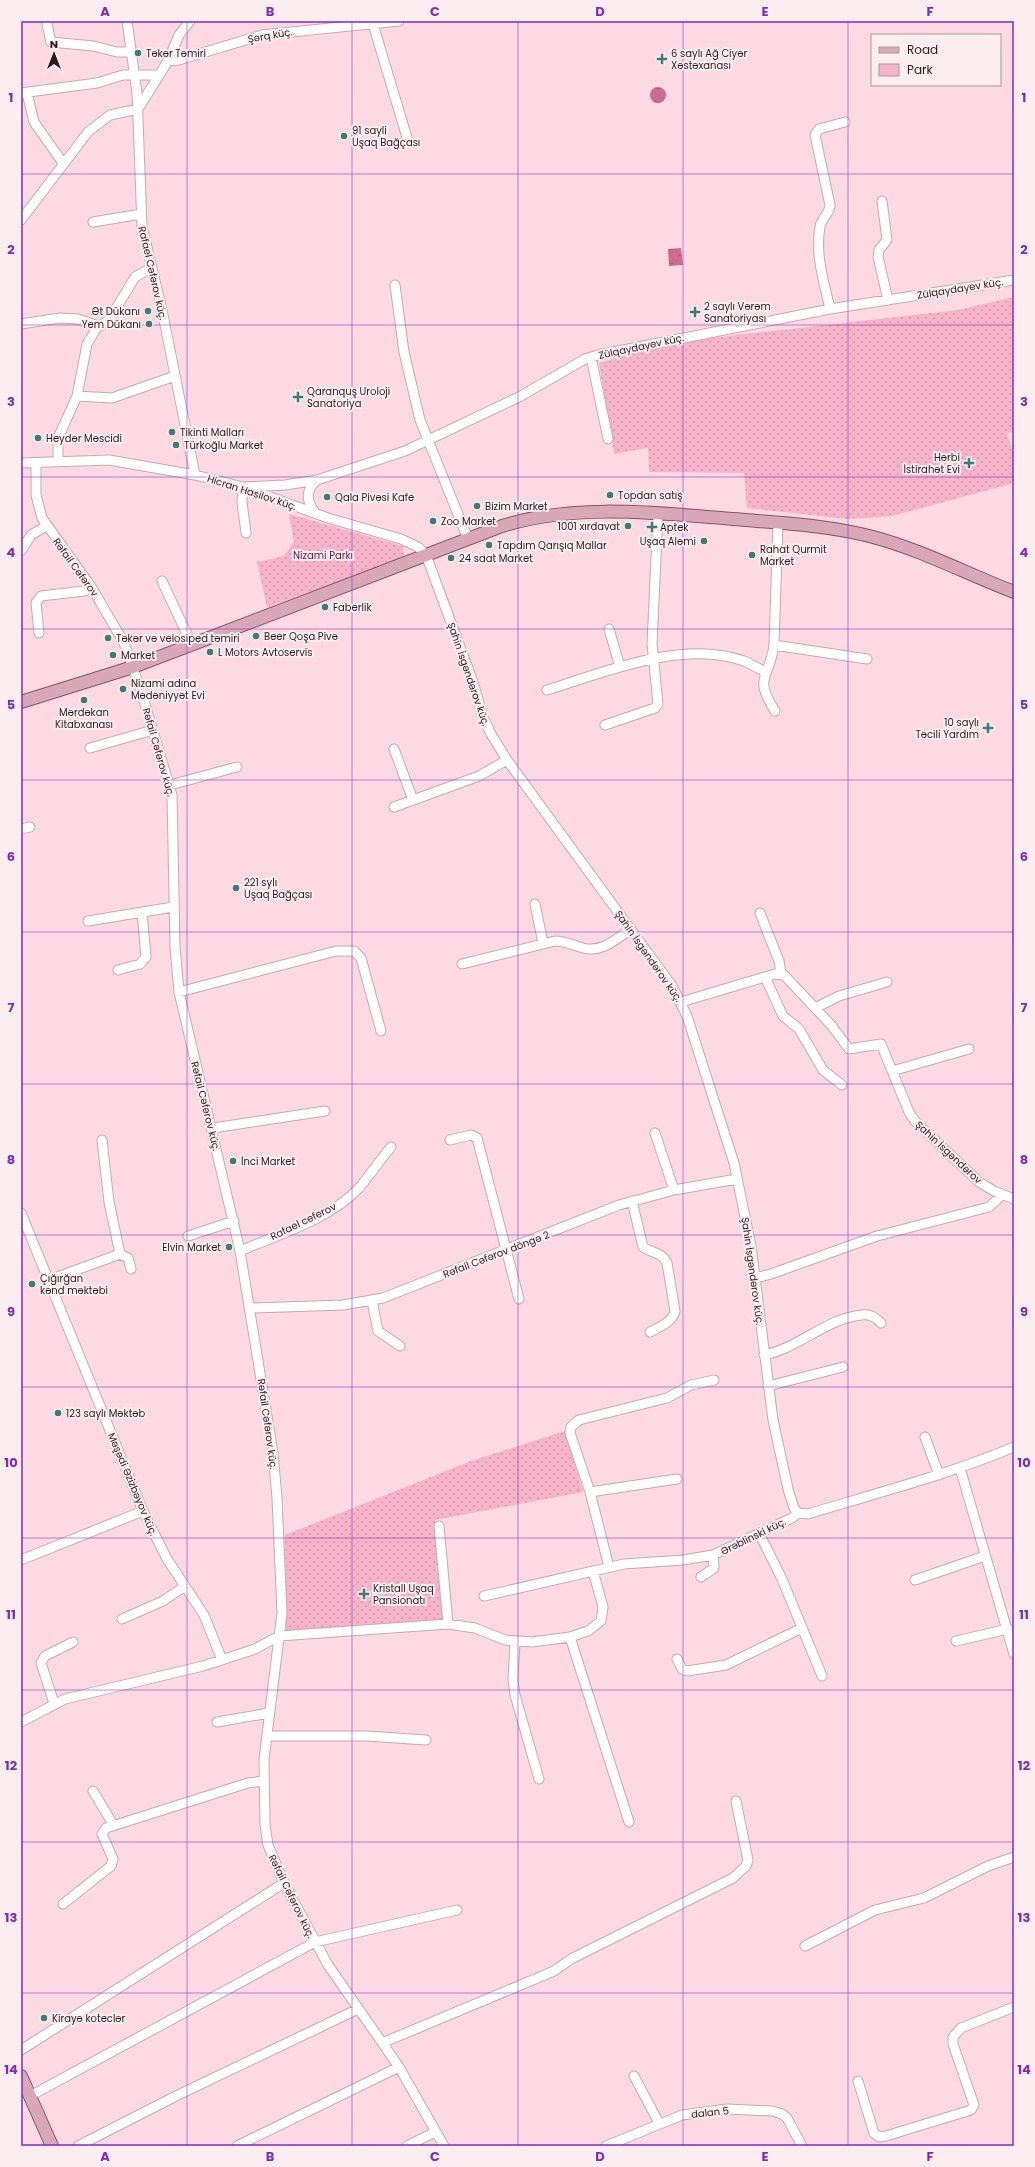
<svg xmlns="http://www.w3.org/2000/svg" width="1035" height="2167" viewBox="0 0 1035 2167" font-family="Poppins,sans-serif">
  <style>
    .green { fill: url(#green-dots) }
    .water { fill: url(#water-ripples) }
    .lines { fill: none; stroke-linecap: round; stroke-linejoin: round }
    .minor-casing { stroke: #caa7b2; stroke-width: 11 }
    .major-casing { stroke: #8a5166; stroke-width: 14 }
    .minor { stroke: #fff; stroke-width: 9 }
    .major { stroke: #d8a8b9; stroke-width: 12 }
    .grid { fill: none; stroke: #7b2cbf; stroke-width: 1; stroke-opacity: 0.55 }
    .poi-dot { fill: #3b7d6e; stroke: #fcedf1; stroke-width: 1.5 }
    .labels { text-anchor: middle; stroke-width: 4; stroke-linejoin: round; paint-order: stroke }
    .street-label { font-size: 10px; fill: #291c21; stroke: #fcedf1 }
    .poi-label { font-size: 10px; fill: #291c21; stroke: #fcedf1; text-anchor: start }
    .park-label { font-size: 10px; fill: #6b123d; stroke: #fcedf1 }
    .neatline { fill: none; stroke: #7b2cbf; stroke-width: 1.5 }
    .grid-label { font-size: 13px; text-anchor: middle; font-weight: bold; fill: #7b2cbf }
  </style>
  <defs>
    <pattern id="green-dots" width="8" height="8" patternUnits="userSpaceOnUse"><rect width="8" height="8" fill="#f6b3ca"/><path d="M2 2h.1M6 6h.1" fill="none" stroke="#d399ad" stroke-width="1.8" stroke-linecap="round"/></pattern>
    <pattern id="water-ripples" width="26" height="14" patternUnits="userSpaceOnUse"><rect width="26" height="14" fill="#cd6c91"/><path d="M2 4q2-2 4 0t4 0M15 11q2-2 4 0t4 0" fill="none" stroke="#a65876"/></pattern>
  </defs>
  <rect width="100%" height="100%" fill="#fdd9e4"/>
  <!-- green -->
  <path class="green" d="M1014,297v134l-7,3 7,20v29l-122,33 -44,3 -101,-11 -3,-35 -95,-1 -1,-24 -34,6 -15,-91 49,-14 55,-10 255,-29z
    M289,514l114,32 1,12 -137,49 -10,-45 27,-6 10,-14z
    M565,1431l18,61 -148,28 8,99 -157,13 -1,-97 186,-74z"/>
  <!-- water -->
  <path class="water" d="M650 95a8 8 0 1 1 16 0a8 8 0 1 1-16 0Z
    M681,248l2,17 -14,1 -1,-17z"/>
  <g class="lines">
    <defs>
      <path id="minor" d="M127,21l10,72 5,133 20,84 33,165
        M47,24l4,18 42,4 24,6h13
        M373,24l35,117
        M168,61l11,-1 83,-25 137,-14
        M21,93l76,-10 26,-8h36
        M27,93l7,29 29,41
        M882,201l5,39 -8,10 -1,7 10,43
        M21,220l67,-88 22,-17 28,-6 30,-48 11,-26 11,-14
        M93,222l48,-8
        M395,285l9,67 16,68 48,119
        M830,309c-6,-27 -15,-54 -10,-82 1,-9 10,-13 10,-22l-15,-70 4,-6 26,-7
        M21,324l39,-6 18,1 20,7 4,-1 7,-5 26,-43 16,-9
        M591,357l17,82
        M77,396l35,2 63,-22
        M58,461v-23l19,-42 10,-52 11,-18
        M21,463l88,-3 86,15 48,12 85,31 73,21 17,8 8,8 47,127 10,35 8,17 16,26 165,226 15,30 47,147 17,83 22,174 15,69 6,19 4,5
        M36,463v32l6,23 50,70 32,55 17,48 31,104 3,152 4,45 61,259 33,202 4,45 5,115 -18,146 1,66 3,20 16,38 44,82 71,102 45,79
        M315,513c-9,-13 -10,-22 2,-33
        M246,533l-4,-31 1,-15 42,-2 32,-5 88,-29 114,-54 66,-38 13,-4 232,-46 184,-29
        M21,551l10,-16 15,-9
        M162,581l30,64
        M609,629l11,38
        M39,633l-3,-30 5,-7 43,-5 8,-3
        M774,645l93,14
        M547,690c58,-18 136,-51 197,-29 7,3 14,7 21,11
        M775,711c-22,-35 -6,-31 -1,-66l4,-122
        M605,725l50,-17 3,-4 -6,-60 6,-130
        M90,748l63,-18
        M394,749l19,51
        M170,785l67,-18
        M394,807l85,-31 28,-16
        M21,829l9,-2
        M535,904l8,39
        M760,913l19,48 2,12
        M88,921l85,-14
        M462,964l93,-23c10,0 18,4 28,7 19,5 33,-9 48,-19
        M118,970l22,-6 6,-7 -4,-45
        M765,977l18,39 16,13 24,41 19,15
        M179,992l157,-41h18l7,7 20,73
        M681,1002l94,-28 9,1 47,50 18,24 32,-5 28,68 6,9 64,61 15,9 20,8
        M815,1008l24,-12 48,-14
        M892,1071l77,-22
        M213,1128l112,-17
        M655,1133l19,57
        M102,1140l7,62 11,52 8,4 3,11
        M450,1140l21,-5 6,3 42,161
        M632,1201l11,46c10,7 18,4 24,16l8,48c-2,11 -16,16 -25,21
        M21,1213l122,298 24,48 37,56 18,45
        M188,1236l46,-15
        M240,1251c39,-17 89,-31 119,-63 11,-13 21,-28 32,-41
        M755,1278l16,-4 106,-38 112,-29 13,-12
        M49,1280l71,-26
        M372,1301l6,30 22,15
        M251,1308l92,-3 40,-7 236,-93 55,-15 63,-11
        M764,1355c35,-7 63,-37 98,-40 8,-1 13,2 19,8
        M768,1386l75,-19
        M925,1437l14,38
        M960,1468l54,186
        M590,1492l87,-13
        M798,1513l10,1c69,-21 139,-39 206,-67
        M439,1526l9,98
        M759,1533l23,46 40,97
        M21,1560l122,-49
        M609,1567l-19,-75 -20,-59 1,-6 8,-7 88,-22 24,-13 23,-5
        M701,1577l13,-9 -1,-13
        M915,1580l70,-24
        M484,1596l140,-32 59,-4 30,-5 79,-37 6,-5
        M122,1619l41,-18 22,-15
        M570,1637l59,185
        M956,1641l52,-12
        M515,1642l-2,37 2,16 24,84
        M677,1659l5,10 5,2 39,-6 76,-37
        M54,1703l-13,-40 4,-7 28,-14
        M21,1722l44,-23 138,-33 52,-17 24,-13 169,-12 27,4 30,12 27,2 38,-5 18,-6 13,-10 2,-14 -10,-36
        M217,1722l52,-9
        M267,1736h100l59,4
        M93,1791l21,35
        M63,1904l48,-38 2,-7 -11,-25 4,-6 142,-45 16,-2
        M805,1946l70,-36 49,-12 64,-32 26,-9
        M382,2043l172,-72 17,-12 162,-81 13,-12 2,-6 -12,-59
        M21,2050l263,-167
        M634,2076l25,47
        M858,2081l16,52 5,4 7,-1 85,-26 3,-5 -21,-61v-7l8,-9 53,-21
        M30,2096l285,-154 142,-32
        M78,2146l100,-51 180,-86
        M237,2146l162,-79
        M407,2146l28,-14
        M606,2146l76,-31 45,-6 45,2 10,3 5,4 15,28"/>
      <path id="major" d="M21,702l112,-35 369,-141c74,-23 155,-13 231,-7 47,4 95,6 140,18 49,13 94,37 141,55
        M21,2076l31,70"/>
    </defs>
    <!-- minor casing -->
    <use href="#minor" class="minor-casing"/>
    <!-- major casing -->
    <use href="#major" class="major-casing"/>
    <!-- minor -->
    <use href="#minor" class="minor"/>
    <!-- major -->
    <use href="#major" class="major"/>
  </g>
  <!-- grid -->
  <path class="grid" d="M187,21v2125M352,21v2125M518,21v2125M683,21v2125M848,21v2125M21,174h993M21,325h993M21,477h993M21,629h993M21,780h993M21,932h993M21,1084h993M21,1235h993M21,1387h993M21,1538h993M21,1690h993M21,1842h993M21,1993h993"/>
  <!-- markers -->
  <g class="poi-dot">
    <circle cx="138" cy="53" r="4"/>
    <path d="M660 53h4v4h4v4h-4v4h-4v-4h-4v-4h4z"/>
    <circle cx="344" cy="136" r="4"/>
    <circle cx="148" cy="311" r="4"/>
    <path d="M693 306h4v4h4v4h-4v4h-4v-4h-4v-4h4z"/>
    <circle cx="149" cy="324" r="4"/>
    <path d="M296 391h4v4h4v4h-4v4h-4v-4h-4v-4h4z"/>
    <circle cx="172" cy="432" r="4"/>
    <circle cx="38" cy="438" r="4"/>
    <circle cx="176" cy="445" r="4"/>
    <path d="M967 457h4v4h4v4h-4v4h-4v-4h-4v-4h4z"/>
    <circle cx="610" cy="495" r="4"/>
    <circle cx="327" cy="497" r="4"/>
    <circle cx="477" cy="506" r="4"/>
    <circle cx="433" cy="521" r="4"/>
    <circle cx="628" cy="526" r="4"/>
    <path d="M650 521h4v4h4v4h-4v4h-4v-4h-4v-4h4z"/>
    <circle cx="704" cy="541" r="4"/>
    <circle cx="489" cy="545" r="4"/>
    <circle cx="752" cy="555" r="4"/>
    <circle cx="451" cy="558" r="4"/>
    <circle cx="325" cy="607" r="4"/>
    <circle cx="256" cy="636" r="4"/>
    <circle cx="108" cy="638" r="4"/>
    <circle cx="210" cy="652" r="4"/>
    <circle cx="113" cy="655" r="4"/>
    <circle cx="123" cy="689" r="4"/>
    <circle cx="84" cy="700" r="4"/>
    <path d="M986 722h4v4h4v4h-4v4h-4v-4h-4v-4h4z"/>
    <circle cx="236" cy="888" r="4"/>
    <circle cx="233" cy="1161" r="4"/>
    <circle cx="229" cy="1247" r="4"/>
    <circle cx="32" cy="1284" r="4"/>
    <circle cx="58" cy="1413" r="4"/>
    <path d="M362 1588h4v4h4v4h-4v4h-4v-4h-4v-4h4z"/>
    <circle cx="44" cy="2018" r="4"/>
  </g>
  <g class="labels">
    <!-- street labels -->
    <g class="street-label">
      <text transform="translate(270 35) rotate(-10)" y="4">Şərq küç.</text>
      <text transform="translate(153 273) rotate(77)" y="4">Rafael Cəfərov küç.</text>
      <text transform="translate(960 288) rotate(-9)" y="4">Zülqaydayev küç.</text>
      <text transform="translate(641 346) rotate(-12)" y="4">Zülqaydayev küç.</text>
      <text transform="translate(252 492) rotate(18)" y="4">Hicran Hasilov küç.</text>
      <text transform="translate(76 567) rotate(54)" y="4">Rəfail Cəfərov</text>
      <text transform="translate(469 674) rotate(71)" y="4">Şahin İsgəndərov küç.</text>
      <text transform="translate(159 752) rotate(74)" y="4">Rəfail Cəfərov küç.</text>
      <text transform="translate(649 956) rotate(55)" y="4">Şahin İsgəndərov küç.</text>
      <text transform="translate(206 1106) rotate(76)" y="4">Rəfail Cəfərov küç.</text>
      <text transform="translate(949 1152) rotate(43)" y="4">Şahin İsgəndərov</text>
      <text transform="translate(303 1221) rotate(-26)" y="4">Rafael ceferov</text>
      <text transform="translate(496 1254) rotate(-21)" y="4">Rəfail Cəfərov döngə 2</text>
      <text transform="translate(753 1271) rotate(82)" y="4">Şahin İsgəndərov küç.</text>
      <text transform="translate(268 1424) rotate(82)" y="4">Rəfail Cəfərov küç.</text>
      <text transform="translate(133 1484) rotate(67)" y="4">Məşədi Əzizbəyov küç.</text>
      <text transform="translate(753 1536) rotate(-26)" y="4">Ərəblinski küç.</text>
      <text transform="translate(292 1896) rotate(64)" y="4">Rəfail Cəfərov küç.</text>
      <text transform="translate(710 2112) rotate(-6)" y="4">dalan 5</text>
    </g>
    <!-- poi labels -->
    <g class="poi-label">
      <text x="146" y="57">Təkər Təmiri</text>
      <text x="671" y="57">6 saylı Ağ Ciyər<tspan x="671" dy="12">Xəstəxanası</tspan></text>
      <text x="352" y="134">91 sayli<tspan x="352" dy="12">Uşaq Bağçası</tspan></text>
      <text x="704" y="310">2 saylı Vərəm<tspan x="704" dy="12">Sanatoriyası</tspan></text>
      <text x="140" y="315" text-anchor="end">Ət Dükanı</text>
      <text x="141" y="328" text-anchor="end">Yem Dükanı</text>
      <text x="307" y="395">Qaranquş Uroloji<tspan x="307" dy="12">Sanatoriya</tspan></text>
      <text x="180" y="436">Tikinti Malları</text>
      <text x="46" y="442">Heydər Məscidi</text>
      <text x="184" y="449">Türkoğlu Market</text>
      <text x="960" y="461" text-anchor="end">Hərbi<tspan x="960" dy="12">İstirahət Evi</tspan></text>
      <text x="618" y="499">Topdan satış</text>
      <text x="335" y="501">Qala Pivəsi Kafe</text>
      <text x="485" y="510">Bizim Market</text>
      <text x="441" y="525">Zoo Market</text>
      <text x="620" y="530" text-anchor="end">1001 xırdavat</text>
      <text x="660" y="531">Aptek</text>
      <text x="696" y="545" text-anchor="end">Uşaq Aləmi</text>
      <text x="497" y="549">Tapdım Qarışıq Mallar</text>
      <text x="760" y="553">Rahat Qurmit<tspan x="760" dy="12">Market</tspan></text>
      <text x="459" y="562">24 saat Market</text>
      <text x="333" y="611">Faberlik</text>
      <text x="264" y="640">Beer Qoşa Pivə</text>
      <text x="116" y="642">Təkər və velosiped təmiri</text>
      <text x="218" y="656">L Motors Avtoservis</text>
      <text x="121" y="659">Market</text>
      <text x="131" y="687">Nizami adına<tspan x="131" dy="12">Mədəniyyət Evi</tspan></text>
      <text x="84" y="716" text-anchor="middle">Mərdəkan<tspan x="84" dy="12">Kitabxanası</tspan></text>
      <text x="979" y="726" text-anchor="end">10 saylı<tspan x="979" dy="12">Təcili Yardım</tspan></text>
      <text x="244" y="886">221 sylı<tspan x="244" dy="12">Uşaq Bağçası</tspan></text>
      <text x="241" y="1165">İnci Market</text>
      <text x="221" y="1251" text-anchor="end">Elvin Market</text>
      <text x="40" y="1282">Çığırğan<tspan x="40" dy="12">kənd məktəbi</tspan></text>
      <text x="66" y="1417">123 saylı Məktəb</text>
      <text x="373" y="1592">Kristall Uşaq<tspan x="373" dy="12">Pansionatı</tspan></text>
      <text x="52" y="2022">Kirayə koteclər</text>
    </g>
    <!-- park labels -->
    <g class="park-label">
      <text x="323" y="559">Nizami Parkı</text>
    </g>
  </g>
  <!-- border -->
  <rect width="1035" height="2167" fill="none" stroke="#fcedf1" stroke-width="44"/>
  <!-- legend -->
  <rect x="871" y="34" width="130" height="52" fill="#fcedf1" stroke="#a8999e"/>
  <rect x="879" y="47" width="20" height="6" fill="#d8a8b9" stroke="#a8999e"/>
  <text x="907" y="54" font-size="12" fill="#291c21">Road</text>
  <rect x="879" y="64" width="20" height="12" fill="#f6b3ca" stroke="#a8999e"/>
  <text x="907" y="74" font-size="12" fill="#291c21">Park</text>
  <!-- north arrow -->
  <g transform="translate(54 54)" stroke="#fcedf1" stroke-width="3" paint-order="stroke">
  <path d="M0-3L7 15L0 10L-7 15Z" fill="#291c21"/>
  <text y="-6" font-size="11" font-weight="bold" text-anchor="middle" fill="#291c21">N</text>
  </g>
  <rect x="22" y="22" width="991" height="2123" class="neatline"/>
  <g class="grid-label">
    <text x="105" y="16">A</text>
    <text x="270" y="16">B</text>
    <text x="435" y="16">C</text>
    <text x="600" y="16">D</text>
    <text x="765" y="16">E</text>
    <text x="930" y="16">F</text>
    <text x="11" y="102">1</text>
    <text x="1024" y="102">1</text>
    <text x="11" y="254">2</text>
    <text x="1024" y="254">2</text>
    <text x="11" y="406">3</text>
    <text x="1024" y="406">3</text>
    <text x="11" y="557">4</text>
    <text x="1024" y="557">4</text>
    <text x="11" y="709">5</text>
    <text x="1024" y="709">5</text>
    <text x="11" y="861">6</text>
    <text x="1024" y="861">6</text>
    <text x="11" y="1012">7</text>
    <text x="1024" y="1012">7</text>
    <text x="11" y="1164">8</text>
    <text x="1024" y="1164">8</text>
    <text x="11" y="1316">9</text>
    <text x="1024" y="1316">9</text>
    <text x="11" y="1467">10</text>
    <text x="1024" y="1467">10</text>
    <text x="11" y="1619">11</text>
    <text x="1024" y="1619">11</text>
    <text x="11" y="1770">12</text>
    <text x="1024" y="1770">12</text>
    <text x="11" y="1922">13</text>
    <text x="1024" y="1922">13</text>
    <text x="11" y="2074">14</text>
    <text x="1024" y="2074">14</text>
    <text x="105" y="2161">A</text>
    <text x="270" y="2161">B</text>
    <text x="435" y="2161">C</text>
    <text x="600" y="2161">D</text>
    <text x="765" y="2161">E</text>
    <text x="930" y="2161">F</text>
  </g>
</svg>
